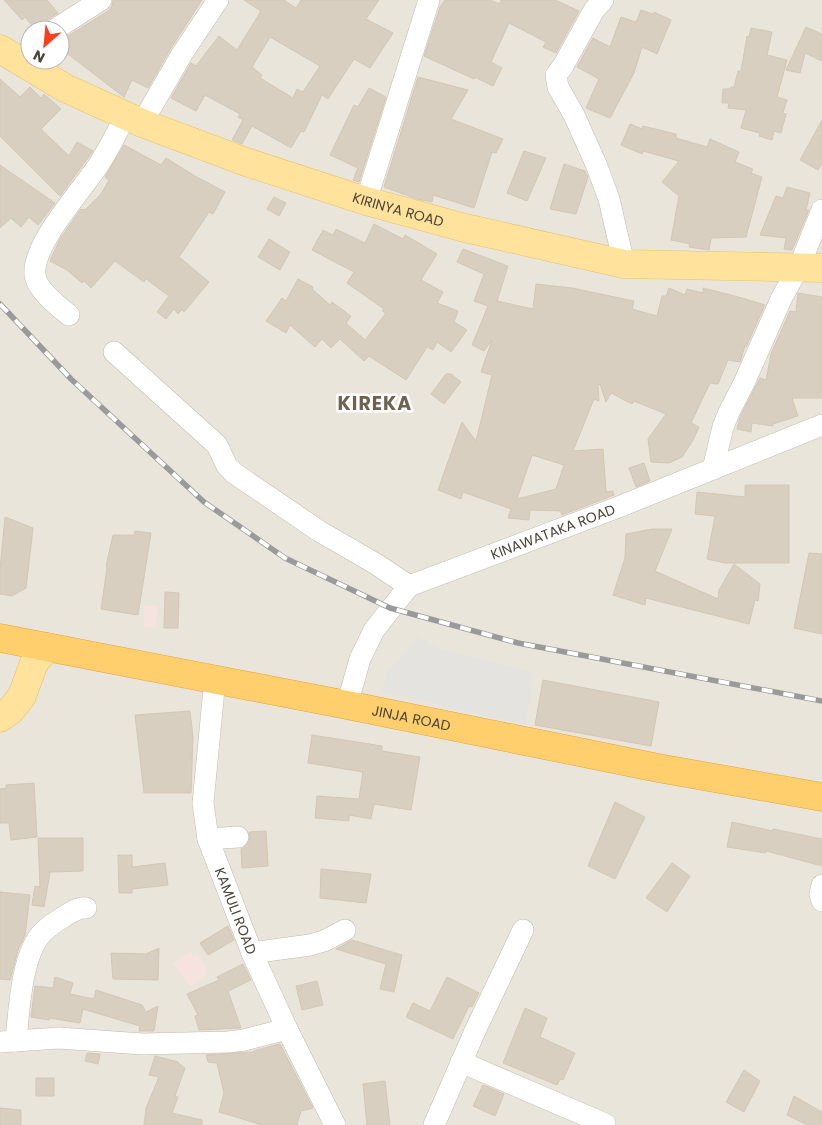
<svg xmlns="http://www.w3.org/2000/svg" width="822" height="1125" viewBox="0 0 822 1125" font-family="Poppins,sans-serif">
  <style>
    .residential { fill: #eae5da; fill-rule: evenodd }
    .medical { fill: #f6e3e0 }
    .parking { fill: #e5e3e0 }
    .building { fill: #d8cfc1; stroke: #d3c7b4; fill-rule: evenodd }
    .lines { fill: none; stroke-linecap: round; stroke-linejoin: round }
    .minor-casing { stroke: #c2bbae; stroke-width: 22 }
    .major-casing { stroke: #e6c16a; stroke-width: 29 }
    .highway-casing { stroke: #e0a43c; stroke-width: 29 }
    .minor { stroke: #fff; stroke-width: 21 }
    .major { stroke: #ffe39c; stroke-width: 28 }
    .highway { stroke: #ffcf6e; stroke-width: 28 }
    .rail-casing { stroke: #9a9a9a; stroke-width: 5.5 }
    .rail { stroke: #fff; stroke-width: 4; stroke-dasharray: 11; stroke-linecap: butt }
    .labels { text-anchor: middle; stroke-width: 5; stroke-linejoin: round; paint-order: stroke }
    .street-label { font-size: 14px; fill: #4b4439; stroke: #fff }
    .district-label { font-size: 19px; font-weight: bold; letter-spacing: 1px; fill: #6e6250; stroke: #fff }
  </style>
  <rect width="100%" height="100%" fill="#f6f3ec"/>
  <!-- residential -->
  <path class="residential" d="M0,0h822v1125h-822zM30,30h30v30h-30z"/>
  <!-- medical -->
  <path class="medical" d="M144,606h13l-1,21h-12z
    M190,951l3,5 4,-2 10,14 -3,2 3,5 -16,12 -18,-24z"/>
  <!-- parking -->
  <path class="parking" d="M417,636l24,13 92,23 -7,53 -145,-33 7,-21 12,-13z"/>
  <!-- building -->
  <path class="building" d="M4,0h43l11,13 -11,7 -6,10h-5l-11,-13 -3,3z
    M113,0h89l-31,48 -23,40 -16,-8 -8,17 -64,-49v-7l48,-30 4,-5z
    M244,0h40l12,8 5,-8h78l-13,19 27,14 -23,35 -16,-9 -26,40 -6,-4 -18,37 -3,-1 -10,17 -39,-22 -10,18 -10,-4 11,-20 -5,-3 2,-3 -35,-19 -9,16 -25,-13 20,-35 5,3 23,-30 18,14 24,-39zM270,37l50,29 -17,26 -6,-3 -4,9 -33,-20 2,-3 -10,-8z
    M445,0h45l10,4 1,-4h54l24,11 -23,42 -13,-6 3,-5 -37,-19 -18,39 11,6 -9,18 -18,-9 -1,2 -50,-23 16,-49z
    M641,10l12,4 1,-2 17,8 -14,34 -15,-7 -8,26 -24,45 -24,-10 13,-29 -22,-12 16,-29 17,9 11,-30 15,5z
    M806,27l16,7v27l-17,-8 -5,20 -14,-3z
    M751,28l21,4 -5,23 20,5 -10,37 10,3 -4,13 3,1 -5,19 -7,-2 -2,9 -13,-4 1,-3 -19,-5 5,-18 -18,-2 1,-5h-7l1,-14h7l1,-2h3l4,-16h3l6,-35 2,1z
    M418,77l50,13 -17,29 52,20 -7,14 -4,-1 -18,56 -41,-13 -1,7 -15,-3 -33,-12z
    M0,79l20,18 10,-10 11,11 3,-4 17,15 -20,20 28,27 8,-14 16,9 -33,45 -60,-60z
    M369,88l17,9 -27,85 -6,-2 5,-12 -28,-13 24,-50 4,2z
    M822,120v43l-4,7 -18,-10z
    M630,124l12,5 1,-3 33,8v4l31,9 3,-8 29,13 -4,10 18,7 -2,4 11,4 -16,60 -35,1 -2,12 -20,-3 1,-3 -19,-4 8,-44 -17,-14 17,-21 -36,-10 -1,3 -21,-9z
    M124,145l37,20 5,-7 29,18 30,16 -12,22 -4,-2 -30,45 30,25 -25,30 -2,-2 -4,4 -4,-5 -8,10 -9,-7 12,-16 -23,-17 -2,3 -29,-21 -24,27 -7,-7 -2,2 -15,-13 -17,-9 10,-22 21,-30 4,1 16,-16 8,-14 -4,-3z
    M524,151l22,7 -19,43 -20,-8z
    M564,164l21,7 3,6 -12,37 -26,-5z
    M0,165l55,38 -17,22 -9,-8 -8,10 -10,-9 -11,10z
    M787,187l23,6 -4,17h3l-17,40 -8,-1 2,-11 -26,-3 16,-39 7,2z
    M274,197l12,6 -7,13 -12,-7z
    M374,224l29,15 2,-4 32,19 -16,26 22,12 -6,11 21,8 -4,11 13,8 -16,22 -14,-10 -4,8 -6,-3 -21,33 -37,-24 -5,5 -24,-22 -9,9 -9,-9 -7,8 -25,-22 -4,8 -20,-12 16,-23 4,3 12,-22 15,8 -1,2 18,16 2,-3 19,14 -5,7 19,17 21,-27 -4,-2 2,-2 -37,-26 7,-11 -42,-22 11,-20 10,5 3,-6 29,14z
    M269,239l21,13 -10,18 -22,-13z
    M463,249l45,17 -11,35 36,8 3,-25 36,4 62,13 -2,8 25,7 5,-20h4l3,-8 16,7 2,-6 16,4v-5l32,8 30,9 -19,42 -1,-1 -5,16 -12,-2 -10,24 -8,-1 -19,40 8,4 -7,15 -10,15 -13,6 -18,-1 -3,-23 18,-25 -32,-13 -2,3 -21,-11 -5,9 -6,-18 -2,1 1,16 -5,-2 -21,52 30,-2 3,43 7,-1 1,4 -52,20 -2,-4 -30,-1 -1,10 -21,-2 3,-9 -48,-17 -2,7 -23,-9 24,-68 14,19 16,-66 -11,-3 11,-32 -8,11 -12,-6 16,-39 -14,-5 10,-27 -27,-12zM532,455l32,10 -8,24 -39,10z
    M798,293l24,4v101h-30l6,18 -25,8v2l-21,-3 -1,9 -14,-3 3,-12 20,-39 6,2 5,-26 19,-43 6,1z
    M446,374h5l10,8 -17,22 -13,-10z
    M644,463l6,18 -14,6 -7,-19z
    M745,485h44v78h-64l-18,-4 8,-43 -20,-2 2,-22 48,5z
    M5,517l28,11 -7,60 -14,8 -12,-2v-24z
    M652,529h20l-17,42 63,28 1,-9 15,-26 26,20 -2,17 -3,-1 -6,24 -103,-26 -1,7 -32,-10 12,-37 1,-24z
    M135,531l16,2 -13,82 -37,-6 6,-41 -1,-2 7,-31h21z
    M809,553l13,1v80l-28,-6z
    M165,592l14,1 -1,35h-14z
    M543,680l116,22 -8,44 -116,-21z
    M190,711l3,26 -2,56h-47l-9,-78z
    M312,735l70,11v5l38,6 -9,53 -37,-6 -3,15 -22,-4v6l-34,-3 2,-22 42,3 4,-27 -55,-9z
    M34,783l3,54 -26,3 -2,-17h-9v-34l6,-1v-3z
    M615,802l30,15 -30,62 -27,-13z
    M732,822l41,9v-2l49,10v27l-56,-15v2l-39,-6z
    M266,831l2,35 -26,2 -1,-19 4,-2 4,-5 1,-5 -1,-5z
    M38,838h45v33l-33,1 -6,35 -12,-2 3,-19 5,1z
    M118,855h14v12l33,-4 3,22 -36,4v4h-13z
    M672,863l18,13 -23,36 -21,-14z
    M321,869l50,5 -5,29 -46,-5z
    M0,892l30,3 -5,40 -7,15 -8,30 -10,-1z
    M228,926l6,14 -26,15 -8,-12z
    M352,940l50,15 -8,37 -14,-3 6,-25 -50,-15z
    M159,948l-1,32 -45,-1 -2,-26 35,1z
    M243,964l8,16 -23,11 13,37 -42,2 -4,-14 3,-1 -11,-21 32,-14 -2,-3z
    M55,977l18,6 -3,11 24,5 2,-9 46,15 4,7 12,-6 -4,25h-15l1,-5 -57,-17 -3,14 -30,-5 -1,2 -18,-3 4,-31 18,2z
    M447,977l32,16 -7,14 -3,-1 -16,33 -47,-22 7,-14 17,8z
    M317,981l6,24 -21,5 -6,-24z
    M525,1008l22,10 -7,19 35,16 -12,27 -3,-1 -3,6 -54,-22z
    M280,1044l33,64 -12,3 -4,14h-35l-43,-13 5,-19 -7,-30 -9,-1 -2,-7 43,-3v1l8,-3z
    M87,1053l13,1 -2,10 -13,-3z
    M155,1056l23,6 1,2 6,4 -10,28 3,1 -6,16 30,7v5h-58l2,-17 13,-31 -10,-2z
    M744,1070l16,11 -16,31 -18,-10z
    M36,1078h18v18h-18z
    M385,1081l5,44h-23l-4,-41z
    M483,1085l21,9 -9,22 -22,-10z
    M794,1096l28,16v13h-15l-20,-10z
    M0,1108l21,2v15h-21z"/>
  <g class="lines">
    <defs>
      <g id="minor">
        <path d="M603,0l-9,10 -31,56 -7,9 2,12 16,28 22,49 13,35 15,65"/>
        <path d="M54,30l47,-30"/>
        <path d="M142,123l40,-69 36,-54"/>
        <path d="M366,201l63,-201"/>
        <path d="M69,315c-10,-8 -33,-26 -34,-40 -3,-32 47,-84 64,-111 10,-15 18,-32 26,-47"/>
        <path d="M114,352l103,93 10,21 7,7 85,58 57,33 33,22"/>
        <path d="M713,469l10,-42 6,-15 15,-29 38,-86 17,-30 23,-57"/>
        <path id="s1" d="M215,679l-12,124 5,36 44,114 35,76 48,96"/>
        <path id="s2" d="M347,705l13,-46 14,-29 35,-44 207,-78 206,-83"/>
        <path d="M208,839l30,-2"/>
        <path d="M822,885l-2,9 2,7"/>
        <path d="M252,953l58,-8 14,-4 21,-11"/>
        <path d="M16,1041c3,-29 5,-87 27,-109 6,-6 14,-11 22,-16 7,-4 13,-9 21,-8"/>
        <path d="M0,1042l59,-4 83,6 86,-2 16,-2 43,-11"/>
        <path d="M461,1062l144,62"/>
        <path d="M434,1125l41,-94 48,-101"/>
      </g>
      <g id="major">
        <path id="s3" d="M0,49l65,39 77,35 104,39 120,39 99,27 159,36 198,4"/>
        <path d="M0,718l11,-8 11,-14 12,-33 13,-16"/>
      </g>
      <g id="highway">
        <path id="s4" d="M0,638l347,67 311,63 164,29"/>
      </g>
    </defs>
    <!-- minor casing -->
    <use href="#minor" class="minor-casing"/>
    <!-- major casing -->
    <use href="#major" class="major-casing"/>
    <!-- highway casing -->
    <use href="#highway" class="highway-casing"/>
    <!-- minor -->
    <use href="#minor" class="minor"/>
    <!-- major -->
    <use href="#major" class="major"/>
    <!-- highway -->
    <use href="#highway" class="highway"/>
    <defs>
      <path id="rail" d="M0,304l71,75 133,123 81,56 105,50 128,35 304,58"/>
    </defs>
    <!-- rail casing -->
    <use href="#rail" class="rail-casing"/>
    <!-- rail -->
    <use href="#rail" class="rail"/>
  </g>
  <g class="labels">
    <!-- street labels -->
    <g class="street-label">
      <text dy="5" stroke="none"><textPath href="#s3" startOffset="431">KIRINYA ROAD</textPath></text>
      <text dy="5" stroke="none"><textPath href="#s2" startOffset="290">KINAWATAKA ROAD</textPath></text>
      <text dy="5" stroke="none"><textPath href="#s4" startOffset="419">JINJA ROAD</textPath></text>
      <text dy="5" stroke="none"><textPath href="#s1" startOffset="238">KAMULI ROAD</textPath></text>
    </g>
    <!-- district labels -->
    <g class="district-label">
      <text x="375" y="410">KIREKA</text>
    </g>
  </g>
  <!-- north arrow -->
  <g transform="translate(45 45) rotate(207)"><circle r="24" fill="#ffffff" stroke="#b7b4b0"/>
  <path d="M0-4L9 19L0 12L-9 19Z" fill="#fc3f1d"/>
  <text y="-8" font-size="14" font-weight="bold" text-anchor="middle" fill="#4b4439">N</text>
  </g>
</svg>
